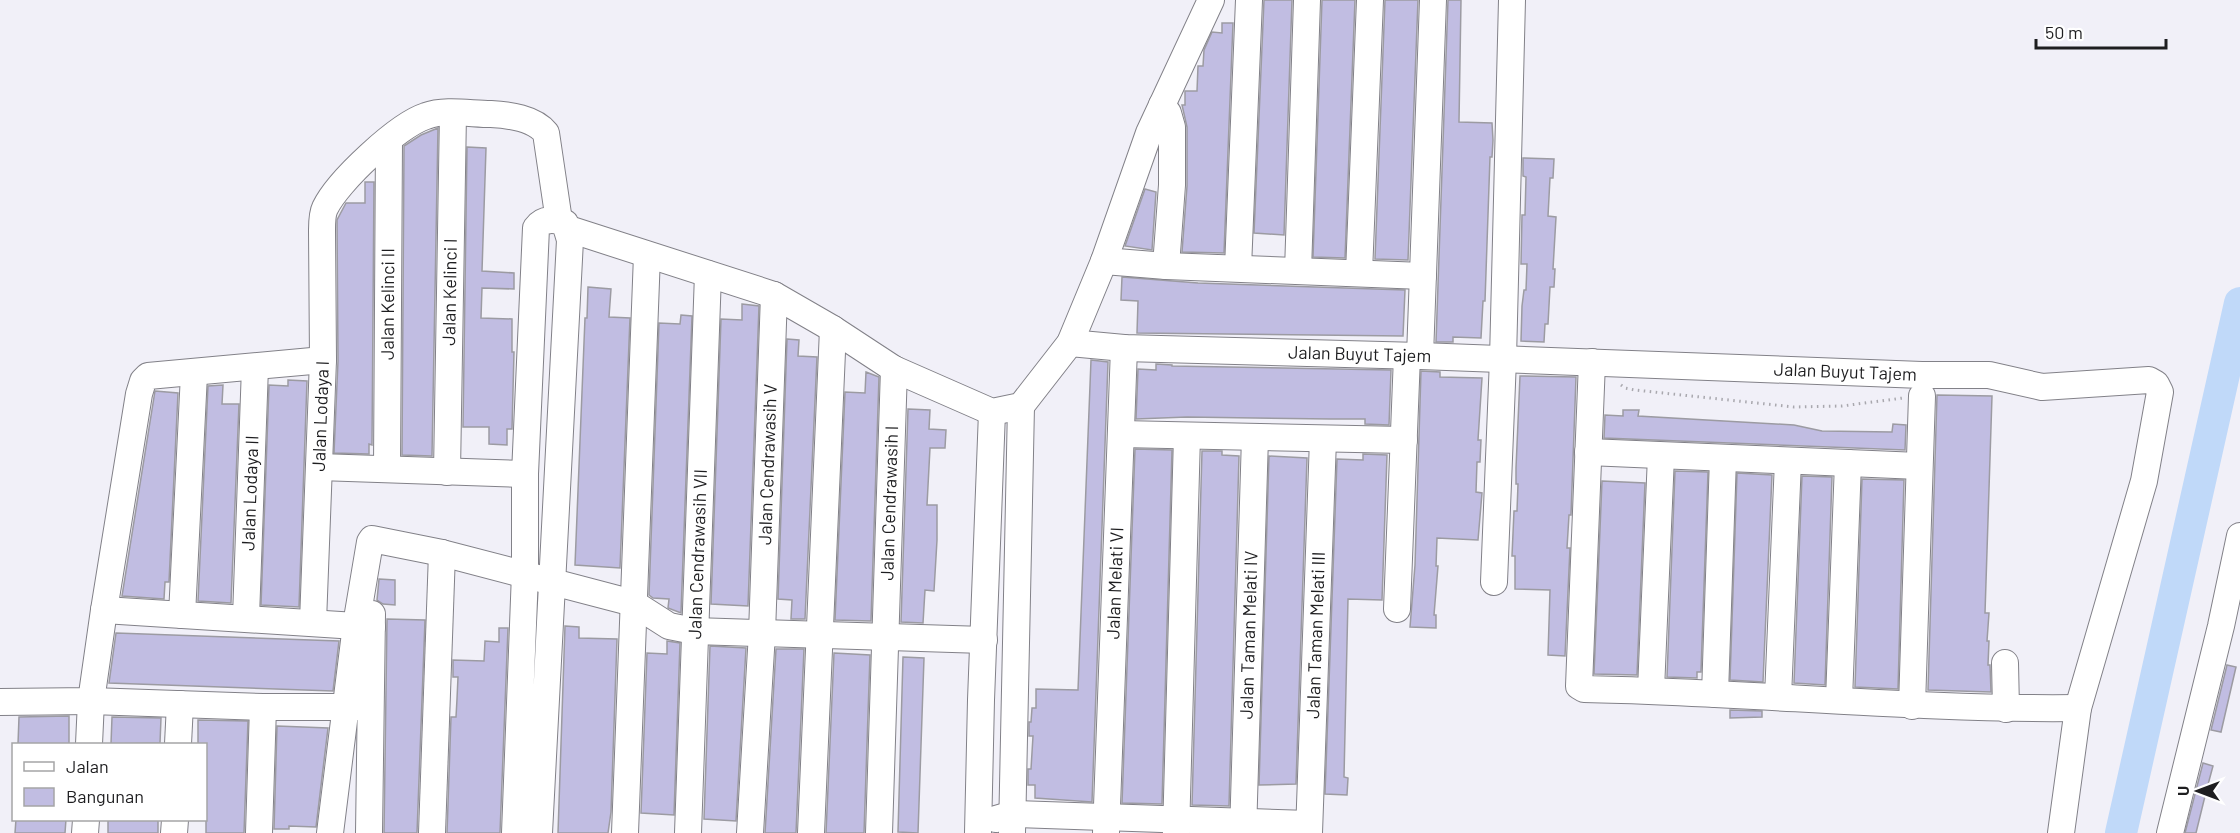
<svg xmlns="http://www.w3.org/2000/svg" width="2240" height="833" viewBox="0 0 2240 833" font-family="Barlow,sans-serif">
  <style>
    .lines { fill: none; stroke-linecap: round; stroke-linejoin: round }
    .river { stroke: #c0d9f9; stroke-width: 32 }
    .building { fill: #c1bde2; stroke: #9c9ba2; stroke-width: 1.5 }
    .minor-casing { stroke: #828188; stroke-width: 28 }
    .path { stroke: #a9a8ae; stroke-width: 3; stroke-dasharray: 1.5 4.5; stroke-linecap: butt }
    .minor { stroke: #fff; stroke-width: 26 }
    .labels { text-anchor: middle; stroke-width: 4.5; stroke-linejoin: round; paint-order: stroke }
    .street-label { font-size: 18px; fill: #1e1e20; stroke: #fff }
  </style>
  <rect width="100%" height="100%" fill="#f1f0f8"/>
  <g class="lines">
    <!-- river -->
    <path class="river" d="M2121,833l119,-530"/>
  </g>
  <!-- building -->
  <path class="building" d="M1264,0h28l-8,235 -30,-2z
    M1322,0h33l-10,258 -32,-1z
    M1385,0h33l-10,260 -33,-1z
    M1448,0h13l-2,122 33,1 1,17 -1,17h-2l-5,144h-2l-2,37 -28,-1v5h-17z
    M1222,23h11l-9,230 -42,-1 5,-66v-59l-5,-22h3v-14h12l1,-25h5l1,-16 8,-18 10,1z
    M438,128l-6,328 -30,-1 2,-309 17,-11z
    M467,147l19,1 -4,123 32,2v16l-32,-1 -1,30 31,1v33h2l-2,77h-5v16l-18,-1v-17h-26z
    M1523,158l31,1 -1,19h-3l-2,38 8,1 -3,52h2l-1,18h-4l-2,37h-3l-1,18 -23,-1 1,-35 2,-16h2l1,-26h-6l1,-49h3l1,-38 -3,-1z
    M365,182h9l-2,263 -3,-1v10l-35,-1 4,-92 -1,-141 9,-17h19z
    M1145,189l11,3 -4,58 -27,-4z
    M1122,277l76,6 207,7 -2,46 -266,-3 1,-32 -17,-1z
    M588,287l23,2 -2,28 21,1 -10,250 -45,-3 10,-247h2z
    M742,304l17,2 -11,300 -37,-2 10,-285 21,1z
    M681,315l11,1 -11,297 -13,-5 1,-9 -16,-1 -4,-3 10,-272 21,1z
    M787,339l12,1 -1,16 19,1 -12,262h-14l1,-19 -14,-1z
    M1091,360l17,2 -16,440 -57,-4v-13h-7v-16h3l2,-33h-4v-14h2l1,-14h4v-19l42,1z
    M1156,364l16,1v1l219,4 -2,55 -24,-1v-5h-34l-144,-2 -51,2 2,-50 18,1z
    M1421,371l19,1v5l42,1 -4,62h3l-1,22h-3l-1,30 6,1 -4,47 -41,-2 -1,28h2l-4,49h2v13l-26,-1 5,-62z
    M866,372l13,5 -8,244 -36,-1 10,-228 20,1z
    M1520,376l56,1 -5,138h-2l-2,33h3l-5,108 -17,-1 2,-65 -35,-1v-33h-3l2,-45h3l1,-27h-2v-16z
    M288,380l19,1 -8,226 -38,-2 8,-220 19,1z
    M223,385l-1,19h17l-8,199 -33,-2 10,-215z
    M155,391l23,2 -9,189h-4l-1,17 -42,-3z
    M1937,395l55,1 -7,217h4l-2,28h2l-1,24h2l1,27 -63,-2z
    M908,409l22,1 -1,19 17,1 -1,18h-15l-3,57h10v35l-3,51 -9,-1 -2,33 -22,-1z
    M1623,410h16l-1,6 156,9 28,6 70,1 1,-8 13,1 -1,25 -301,-12 1,-23 18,1z
    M1135,449l37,1 -10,354 -40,-1z
    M1202,451h20v4l17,1 -10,350 -37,-1z
    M1363,454l24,1 -5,145 -34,-1 -4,178 4,1 -1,17 -22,-1 12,-335 26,1z
    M1269,456l38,2 -11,326 -37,1z
    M1675,471l33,1 -7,200h-4v6l-30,-1z
    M1737,473l35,2 -9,207 -33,-2z
    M1802,476l30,1 -7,208 -31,-2z
    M1862,479l42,1 -6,209 -43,-2z
    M1602,481l43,2 -8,192 -43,-1z
    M379,579l16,1v25l-12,-1 -6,-4z
    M387,619l38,1 -8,213h-33z
    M565,626l14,1v11l38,1 -6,173 -3,21h-50z
    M499,628h9l-8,205h-53l4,-116h5l1,-18 1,-22h-5v-17l31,1 1,-20 14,1z
    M116,633l223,8 -6,50 -224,-8z
    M667,641l13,2 -6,172 -33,-2 6,-160 20,1z
    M710,646l36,2 -10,173 -32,-2z
    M776,649h28l-8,184h-31z
    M834,653l36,2 -6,178h-38z
    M903,657l21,1 -6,175 -20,-1z
    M2227,665l9,2 -15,65 -10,-2z
    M1730,710l32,1v6l-32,1z
    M69,716v28h-51l1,-27z
    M112,717l49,1 -1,25 -49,1z
    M198,720l50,1 -4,112h-38v-89h-8z
    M277,726l51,2 -12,99 -27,-1v3h-15z
    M2203,763l10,3 -7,26 -10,41h-11z
    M16,819h50l-1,14h-50z
    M108,819h50v14h-50z"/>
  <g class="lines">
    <defs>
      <g id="minor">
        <path d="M1162,105l6,8 4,14v58l-6,81"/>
        <path d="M569,229l205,66 59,34 61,40 98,43 29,-6 49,-63 34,-82 45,-128 62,-133"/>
        <path d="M1104,261l62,5 257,10"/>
        <path d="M1238,268l11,-268"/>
        <path d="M1298,271l9,-271"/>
        <path d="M1359,273l11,-273"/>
        <path id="s1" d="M1070,343l54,5 296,8 502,19h67l53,12 107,-7 7,4 4,8 -16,89 -66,227 -17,125"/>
        <path d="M1420,356l13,-356"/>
        <path d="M1592,362l-13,324 5,3c165,3 329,21 494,19"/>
        <path d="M1121,434l283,6"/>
        <path d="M1588,452l331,14"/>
        <path d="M319,467l206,7"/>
        <path id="s2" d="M387,469l2,-329"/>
        <path id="s3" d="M447,472l6,-359"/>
        <path d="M1494,582l9,-223 9,-359"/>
        <path d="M1397,609l10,-253"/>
        <path d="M104,610l268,17"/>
        <path d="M182,615l12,-241"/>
        <path id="s4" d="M246,617l9,-250"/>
        <path id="s5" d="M313,622l10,-262 -1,-130c0,-7 0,-16 3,-22 13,-27 73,-83 101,-92 19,-7 45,-2 65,-2 18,1 43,4 55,19l13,88"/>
        <path d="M2005,663l1,46"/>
        <path d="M1651,690l10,-234"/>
        <path d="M1715,694l8,-236"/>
        <path d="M1778,697l10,-236"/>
        <path d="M1839,700l9,-237"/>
        <path d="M0,702l91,-1 13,-91 35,-216 4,-13 5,-5 175,-16"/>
        <path d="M1912,706l10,-310"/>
        <path d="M89,744l2,-43 172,6h107"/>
        <path d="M178,744l2,-40"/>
        <path d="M996,819l17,-5 296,10"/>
        <path d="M85,833l1,-13"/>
        <path d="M174,833l1,-13"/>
        <path d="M259,833l4,-126"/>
        <path d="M330,833l26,-208 14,-83 2,-3 70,14 191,50 36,23 25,5 290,9"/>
        <path d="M369,833l3,-219"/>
        <path d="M432,833l10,-280"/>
        <path d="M515,833l10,-260v-99l11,-246c7,-10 19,-9 29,-5l5,17 -31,593"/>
        <path d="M625,833l22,-578"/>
        <path id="s6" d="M688,833l20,-559"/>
        <path id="s7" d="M750,833l12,-200 12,-338"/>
        <path d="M811,833l22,-504"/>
        <path id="s8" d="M879,833l15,-464"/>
        <path d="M978,833l3,-133 11,-288"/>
        <path d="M1012,833l9,-427"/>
        <path id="s9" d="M1106,833l18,-485"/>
        <path d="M1176,833l11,-397"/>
        <path id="s10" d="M1243,833l12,-396"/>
        <path id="s11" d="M1309,833l14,-394"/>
        <path d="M2170,833l51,-207 19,-90"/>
      </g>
    </defs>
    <!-- minor casing -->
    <use href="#minor" class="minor-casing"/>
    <!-- path -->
    <path class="path" d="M1621,385l4,3 10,2 159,17 48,-1 61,-8"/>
    <!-- minor -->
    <use href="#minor" class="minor"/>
  </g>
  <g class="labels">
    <!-- street labels -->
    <g class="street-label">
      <text dy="6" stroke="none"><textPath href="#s3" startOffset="180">Jalan Kelinci I</textPath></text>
      <text dy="6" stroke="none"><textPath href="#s2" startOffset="165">Jalan Kelinci II</textPath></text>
      <text dy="6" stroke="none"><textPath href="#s1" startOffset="290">Jalan Buyut Tajem</textPath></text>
      <text dy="6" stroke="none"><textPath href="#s1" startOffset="776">Jalan Buyut Tajem</textPath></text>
      <text dy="6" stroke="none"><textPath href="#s5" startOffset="206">Jalan Lodaya I</textPath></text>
      <text dy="6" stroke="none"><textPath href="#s7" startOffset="369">Jalan Cendrawasih V</textPath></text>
      <text dy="6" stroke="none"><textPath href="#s4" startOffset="124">Jalan Lodaya II</textPath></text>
      <text dy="6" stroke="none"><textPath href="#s8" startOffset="330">Jalan Cendrawasih I</textPath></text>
      <text dy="6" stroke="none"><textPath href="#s6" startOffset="279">Jalan Cendrawasih VII</textPath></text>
      <text dy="6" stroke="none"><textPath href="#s9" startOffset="250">Jalan Melati VI</textPath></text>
      <text dy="6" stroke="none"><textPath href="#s10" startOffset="198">Jalan Taman Melati IV</textPath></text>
      <text dy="6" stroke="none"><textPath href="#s11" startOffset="198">Jalan Taman Melati III</textPath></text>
    </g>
  </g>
  <!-- legend -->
  <rect x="12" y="743" width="195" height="78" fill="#ffffff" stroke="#a5a5a6" stroke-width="1.5"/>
  <rect x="24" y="762" width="30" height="9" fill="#ffffff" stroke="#a5a5a6" stroke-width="1.5"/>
  <text x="66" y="773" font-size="18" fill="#1e1e20">Jalan</text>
  <rect x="24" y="788" width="30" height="18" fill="#c1bde2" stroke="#a5a5a6" stroke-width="1.5"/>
  <text x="66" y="803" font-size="18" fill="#1e1e20">Bangunan</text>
  <!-- north arrow -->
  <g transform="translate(2198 791) rotate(270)" stroke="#ffffff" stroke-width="4.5" paint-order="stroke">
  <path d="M0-4.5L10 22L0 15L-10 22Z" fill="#1e1e20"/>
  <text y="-9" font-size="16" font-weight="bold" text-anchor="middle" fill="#1e1e20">U</text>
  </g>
  <!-- scale -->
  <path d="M2036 39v9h130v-9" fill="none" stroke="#1e1e20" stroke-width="3"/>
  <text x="2045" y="39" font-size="18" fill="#1e1e20" stroke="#ffffff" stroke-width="4.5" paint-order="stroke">50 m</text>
</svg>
